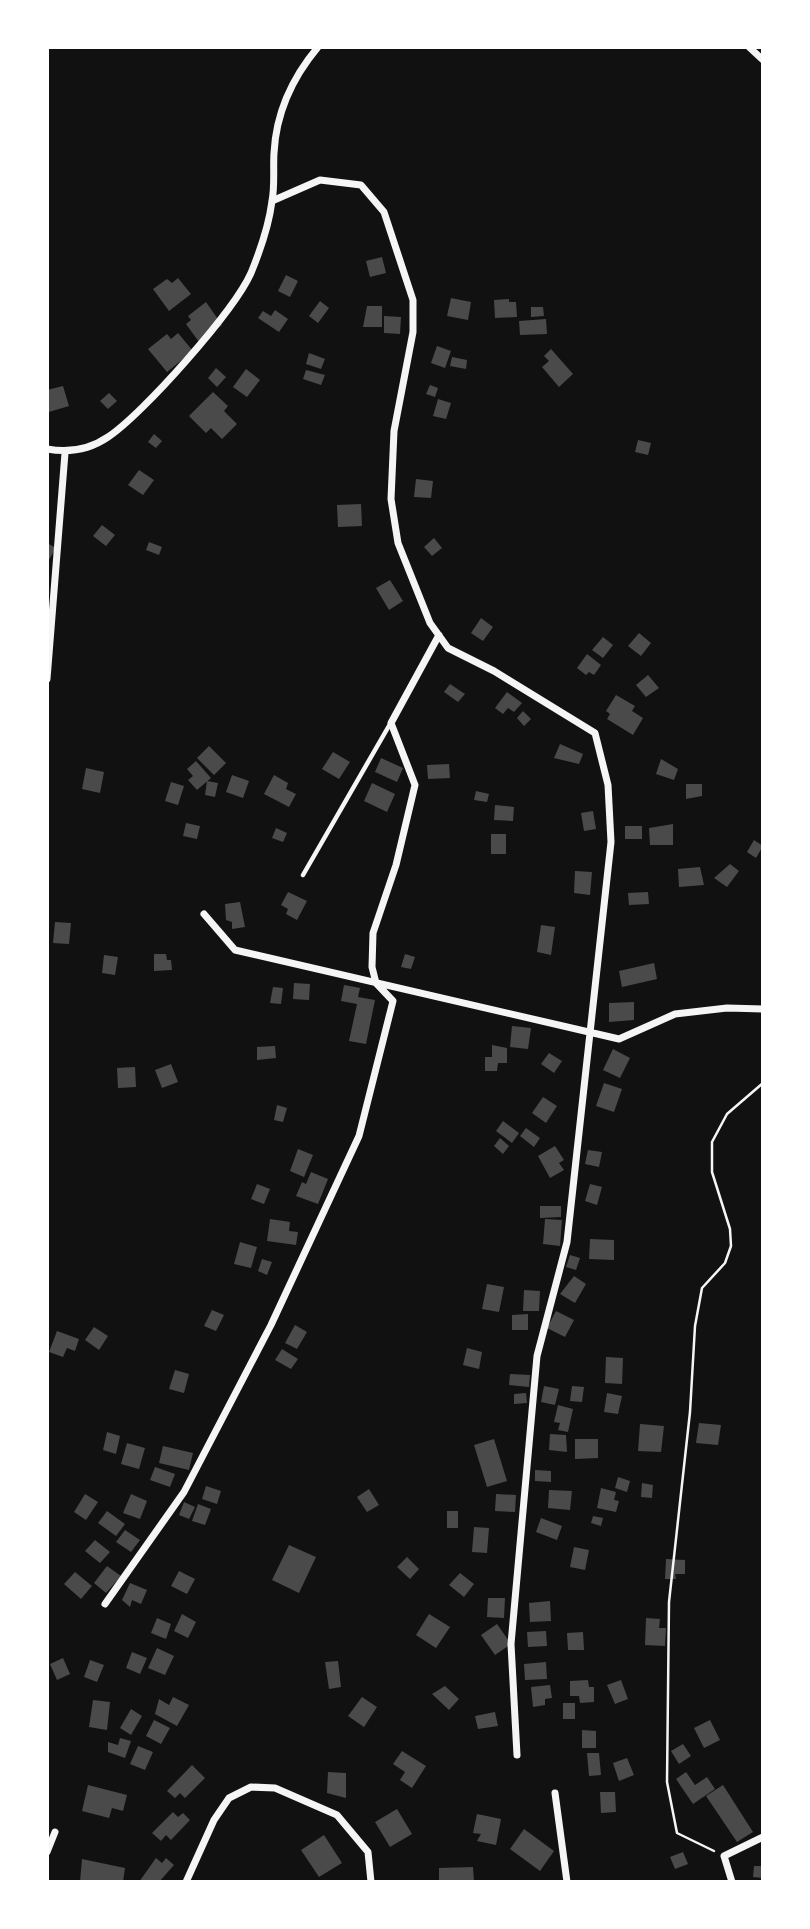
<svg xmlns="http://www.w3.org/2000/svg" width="810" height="1929" viewBox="0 0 810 1929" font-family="'Varela Round',sans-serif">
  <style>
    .building { fill: #4a4a4a }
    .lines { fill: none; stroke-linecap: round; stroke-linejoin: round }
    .path { stroke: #f5f5f5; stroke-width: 2.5 }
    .service { stroke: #f5f5f5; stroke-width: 4.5 }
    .minor { stroke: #f5f5f5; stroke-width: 7 }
  </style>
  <rect width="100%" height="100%" fill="#111"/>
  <!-- building -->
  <path class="building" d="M382,257l4,16 -16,4 -4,-16z
    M286,275l12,6 -8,16 -12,-6z
    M178,278l13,16 -22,17 -16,-22 14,-10 5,4z
    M451,298l20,4 -3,18 -21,-4z
    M509,299v3h7l1,15 -22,1 -1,-18z
    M320,301l9,7 -11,15 -9,-7z
    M206,302l16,23 -23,17 -13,-18 5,-4 -3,-4z
    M367,306h15v21h-19z
    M531,307h12l1,9 -13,1z
    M275,310l13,9 -9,13 -21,-14 5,-7 8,5z
    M384,316l17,1 -1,17 -16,-1z
    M546,319l1,15 -27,1 -1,-14z
    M178,333l15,18 -26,21 -19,-23 19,-15 4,5z
    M437,346l14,5 -6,17 -14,-5z
    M551,349l22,25 -14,13 -17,-20 7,-6 -5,-5z
    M309,353l16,6 -4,10 -15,-5z
    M452,357l15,3 -1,9 -16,-3z
    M216,368l10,9 -9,10 -9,-9z
    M246,369l14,11 -13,17 -14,-10z
    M306,370l19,5 -4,10 -18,-6z
    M430,385l8,3 -3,9 -9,-3z
    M63,386l6,20 -20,6 -2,-22z
    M213,392l15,14 -4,5 13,13 -15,15 -11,-11 -5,5 -17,-17z
    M109,393l8,8 -9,8 -8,-8z
    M438,399l13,4 -5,16 -13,-3z
    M154,434l8,7 -6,7 -8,-6z
    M638,440l13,3 -3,12 -13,-3z
    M139,470l15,10 -11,15 -15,-10z
    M416,479l17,2 -2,17 -17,-1z
    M361,504l1,22 -24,1 -1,-22z
    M102,525l13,10 -9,11 -13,-10z
    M434,538l8,10 -10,8 -8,-9z
    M149,542l13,5 -3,8 -13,-5z
    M47,543l9,5 -9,15z
    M390,580l13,21 -14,9 -13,-22z
    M481,618l12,9 -10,14 -12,-8z
    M639,633l12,10 -10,13 -13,-10z
    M603,637l10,8 -10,13 -11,-8z
    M587,654l14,11 -7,10 -5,-3 -3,3 -9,-7z
    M648,675l11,13 -13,9 -10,-12z
    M450,684l15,10 -7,8 -14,-10z
    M507,692l15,11 -8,9 -6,-4 -5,6 -8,-6z
    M616,695l19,11 -3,5 11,7 -10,17 -26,-16 3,-5 -4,-3z
    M523,711l8,8 -7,7 -7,-8z
    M560,744l23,10 -4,10 -25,-6z
    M209,746l17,17 -12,12 -17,-17z
    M333,752l17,10 -11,17 -17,-10z
    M381,758l22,10 -6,14 -22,-10z
    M661,759l17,10 -4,11 -18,-6z
    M196,761l15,17 -14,12 -9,-10 5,-4 -6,-7z
    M449,764l1,14 -22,1 -1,-14z
    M86,768l18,4 -4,21 -18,-4z
    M232,775l17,6 -6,17 -17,-6z
    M274,775l14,8 -2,6 10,5 -7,13 -25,-13z
    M207,781l11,2 -3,14 -10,-2z
    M171,782l13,4 -6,19 -13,-4z
    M372,783l23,11 -8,18 -23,-11z
    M686,784h16v12l-16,3z
    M476,791l13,3 -2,8 -13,-2z
    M495,805l19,2 -1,14 -19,-1z
    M593,811l3,18 -12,2 -3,-18z
    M186,823l14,3 -3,13 -14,-3z
    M673,824v21h-23l-1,-17z
    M625,826h17v13h-17z
    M276,828l11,5 -4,9 -11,-4z
    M491,834h15v20h-15z
    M754,840l9,6 -7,12 -9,-6z
    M730,864l9,7 -12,16 -13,-9z
    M700,867l4,18 -25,2 -1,-18z
    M575,871l17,1 -2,23 -16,-2z
    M288,892l19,9 -10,19 -11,-6 2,-5 -7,-4z
    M648,892l1,12 -20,1 -1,-12z
    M240,902l5,25 -13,2v-7l-6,-2 -1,-16z
    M55,922l16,1 -2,21 -16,-1z
    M541,925l14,2 -4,28 -14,-3z
    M154,954h12l1,6h4l1,10 -18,1z
    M405,954l10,3 -4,12 -10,-2z
    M104,955l14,2 -3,18 -13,-2z
    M654,963l3,16 -35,8 -3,-16z
    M294,983l16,1 -1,16 -16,-1z
    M344,985l16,3 -2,9 17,3 -9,44 -17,-3 8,-37 -16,-3z
    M273,987l10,1 -2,16 -11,-1z
    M634,1002v18l-25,2v-19z
    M512,1026l19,2 -3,21 -18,-2z
    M492,1045l15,3v15h-9l-1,8h-12v-14h7z
    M275,1046l1,12 -19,2v-13z
    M613,1049l17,9 -10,20 -17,-8z
    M549,1053l13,8 -8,12 -13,-9z
    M171,1064l7,18 -16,6 -7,-18z
    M135,1067l1,20 -18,1 -1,-20z
    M604,1083l18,6 -8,23 -18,-6z
    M543,1097l14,9 -11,17 -14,-10z
    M277,1105l10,3 -4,14 -9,-2z
    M503,1121l16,12 -7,10 -16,-12z
    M526,1128l14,10 -6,9 -14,-11z
    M500,1138l9,8 -6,8 -9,-8z
    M555,1146l9,14 -5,3 5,7 -14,8 -12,-22z
    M298,1149l15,6 -9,22 -14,-6z
    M588,1150l14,2 -3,15 -14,-3z
    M311,1172l17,7 -10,25 -22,-8 6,-14 4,2z
    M257,1184l13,5 -6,15 -13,-5z
    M590,1184l12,3 -5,18 -12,-4z
    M540,1206h21v11l-21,1z
    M270,1219l20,3 -1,9 9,1 -2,13 -29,-4z
    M545,1219l17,1 -2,26 -17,-2z
    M590,1239l24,1v20l-25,-1z
    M240,1242l17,5 -6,21 -17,-4z
    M570,1255l10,3 -4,12 -10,-3z
    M262,1259l10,3 -5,13 -9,-4z
    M574,1276l12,8 -11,19 -15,-9z
    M487,1284l17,3 -5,25 -17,-3z
    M524,1290l16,1 -1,20h-16z
    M212,1310l12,5 -8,16 -12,-5z
    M556,1311l18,9 -9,17 -18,-9z
    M528,1314v16h-16v-15z
    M295,1325l12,7 -10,17 -12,-6z
    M94,1327l14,9 -9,14 -14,-10z
    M57,1331l22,8 -4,12 -8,-3 -4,9 -14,-5z
    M467,1348l15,4 -3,17 -16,-4z
    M282,1349l16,10 -7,10 -16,-9z
    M606,1357l17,1 -1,26 -17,-1z
    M175,1370l14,4 -5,19 -15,-4z
    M510,1374l20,1 -1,12 -20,-2z
    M544,1386l15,3 -4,16 -14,-3z
    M572,1386l12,1 -2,15 -12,-1z
    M526,1393l1,10 -13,1v-10z
    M607,1393l15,3 -4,18 -14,-2z
    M558,1405l15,4 -5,23 -10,-2 2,-7 -6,-1z
    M699,1423l22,2 -3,20 -22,-2z
    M640,1424l24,2 -3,26 -23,-1z
    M107,1432l13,4 -4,18 -13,-4z
    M550,1434l16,1 1,17 -18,-2z
    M494,1439l13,42 -20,6 -13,-42z
    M575,1439h23v19l-23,1z
    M127,1443l18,5 -6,21 -18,-5z
    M163,1446l30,7 -4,17 -30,-7z
    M155,1467l20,7 -5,13 -20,-7z
    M535,1470l16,1v11l-16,-1z
    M618,1477l12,4 -3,11 -12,-4z
    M642,1483l11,2 -1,13 -11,-1z
    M206,1486l15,5 -4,13 -15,-5z
    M601,1488l15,4 -2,8 5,1 -3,11 -19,-4z
    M369,1489l10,16 -12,7 -10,-15z
    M549,1490l23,1 -2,19 -22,-2z
    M85,1494l13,8 -12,18 -12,-8z
    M131,1494l16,7 -7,18 -17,-6z
    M496,1494l20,1 -1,17 -20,-1z
    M184,1502l11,5 -6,12 -10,-4z
    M198,1504l13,5 -6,16 -13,-4z
    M107,1511l18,13 -9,12 -18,-13z
    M447,1511h11v17h-11z
    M593,1516l10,2 -2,8 -10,-3z
    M541,1518l21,8 -5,14 -21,-8z
    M474,1527l15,1 -2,25 -15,-1z
    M125,1530l15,10 -9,12 -15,-10z
    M95,1540l15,12 -10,11 -15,-12z
    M289,1545l27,12 -17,36 -27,-13z
    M574,1547l15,3 -4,20 -15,-3z
    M407,1557l12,12 -9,10 -13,-12z
    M666,1559l19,1v14h-10l1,5h-11z
    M107,1566l14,10 -15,17 -12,-10z
    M179,1571l16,8 -8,15 -16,-8z
    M75,1572l17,14 -11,13 -17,-15z
    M460,1573l14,11 -10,13 -15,-12z
    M130,1583l17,7 -6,14 -9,-4 -2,7 -8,-7z
    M488,1598h17l-1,20 -17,-1z
    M550,1601l1,20 -21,1 -1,-19z
    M182,1614l14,8 -8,16 -14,-7z
    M429,1614l21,13 -14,21 -20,-13z
    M157,1618l14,6 -5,15 -15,-6z
    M646,1618l14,1 -1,9h7l-1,18 -20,-1z
    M497,1624l14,20 -16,11 -14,-20z
    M546,1631l1,15 -19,1 -1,-15z
    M583,1632l1,18h-16l-1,-17z
    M157,1648l17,8 -9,19 -17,-7z
    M132,1652l15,6 -7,16 -14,-6z
    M63,1658l7,16 -13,6 -7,-16z
    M90,1660l14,5 -7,17 -13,-5z
    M338,1661l3,26 -12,2 -4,-27z
    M546,1662l1,17 -22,1 -1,-16z
    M588,1680l1,7h5v15l-14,1 -1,-7h-9v-15z
    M621,1680l7,19 -13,5 -8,-19z
    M550,1685l2,13 -7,1v6l-12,2 -2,-20z
    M445,1686l14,13 -10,11 -17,-16z
    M173,1697l16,8 -12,21 -22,-12 4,-15 10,6z
    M362,1697l15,10 -13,20 -16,-11z
    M93,1700l17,2 -3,28 -18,-3z
    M563,1703h12v16h-12z
    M131,1709l11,7 -11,19 -11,-7z
    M495,1712l3,14 -20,3 -3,-13z
    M154,1720l16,8 -9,16 -15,-8z
    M710,1720l10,20 -16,8 -10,-20z
    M582,1730l14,1v17h-14z
    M120,1738l11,3 -6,17 -17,-6v-10l10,3z
    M683,1744l8,12 -12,8 -8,-13z
    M138,1746l15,6 -8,18 -15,-6z
    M402,1751l24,15 -14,22 -12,-8 5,-8 -12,-8z
    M587,1753h12l2,22 -12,1z
    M627,1758l7,17 -15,6 -6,-18z
    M192,1765l13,13 -20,20 -5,-5 -5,5 -8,-7z
    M328,1772l18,1v25l-19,-5z
    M686,1772l9,13 12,-8 8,12 -22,15 -17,-25z
    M88,1785l39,10 -4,16 -11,-3 -3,10 -27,-7z
    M723,1785l30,47 -16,10 -31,-46z
    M600,1792h15l1,20 -15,1z
    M397,1809l15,25 -22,13 -15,-25z
    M173,1812l5,5 5,-4 7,7 -19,20 -5,-5 -5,6 -9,-8z
    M477,1814l24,5 -5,26 -19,-4 4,-7 -8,-1z
    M524,1829l30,22 -14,20 -30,-22z
    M324,1835l18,28 -23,14 -18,-27z
    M683,1852l5,12 -13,5 -5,-12z
    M156,1858l6,5 4,-5 8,7 -15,17h-20z
    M82,1859l43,9 -2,14h-43z
    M754,1866h9v12l-10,-1z
    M473,1867l1,15h-35v-14z"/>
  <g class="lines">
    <!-- path -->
    <path class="path" d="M714,1851l-37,-18 -10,-51 2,-180 21,-190 5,-86 7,-38 23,-25 6,-17 -1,-17 -18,-57v-30l15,-28 36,-31"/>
    <!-- service -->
    <path class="service" d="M303,875l87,-151"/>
    <!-- minor -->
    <path class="minor" d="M749,47l14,13
      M272,201l48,-21 41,5 23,27 29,88v32l-19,99 -3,68 7,44 32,80 18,25 46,23 101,62 13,52 3,57 -44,400 -30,114 -26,288 6,111
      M47,449c22,4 42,1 61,-12 35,-23 126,-126 143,-164 9,-22 18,-48 21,-72 3,-15 1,-32 2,-48 2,-40 18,-75 44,-106
      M47,679l18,-226
      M204,914l31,36 384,89 56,-25 52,-6 36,1
      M105,1604l79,-112 87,-167 88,-189 34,-135 -17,-18 -4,-16 1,-34 23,-68 19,-80 -24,-62 48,-88
      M555,1793l12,89
      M47,1852l8,-20
      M186,1882l28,-62 15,-22 22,-11 24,1 62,27 31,37 3,30
      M732,1882l-8,-26 39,-19"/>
  </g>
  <!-- border -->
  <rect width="810" height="1929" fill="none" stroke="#ffffff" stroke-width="98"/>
</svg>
